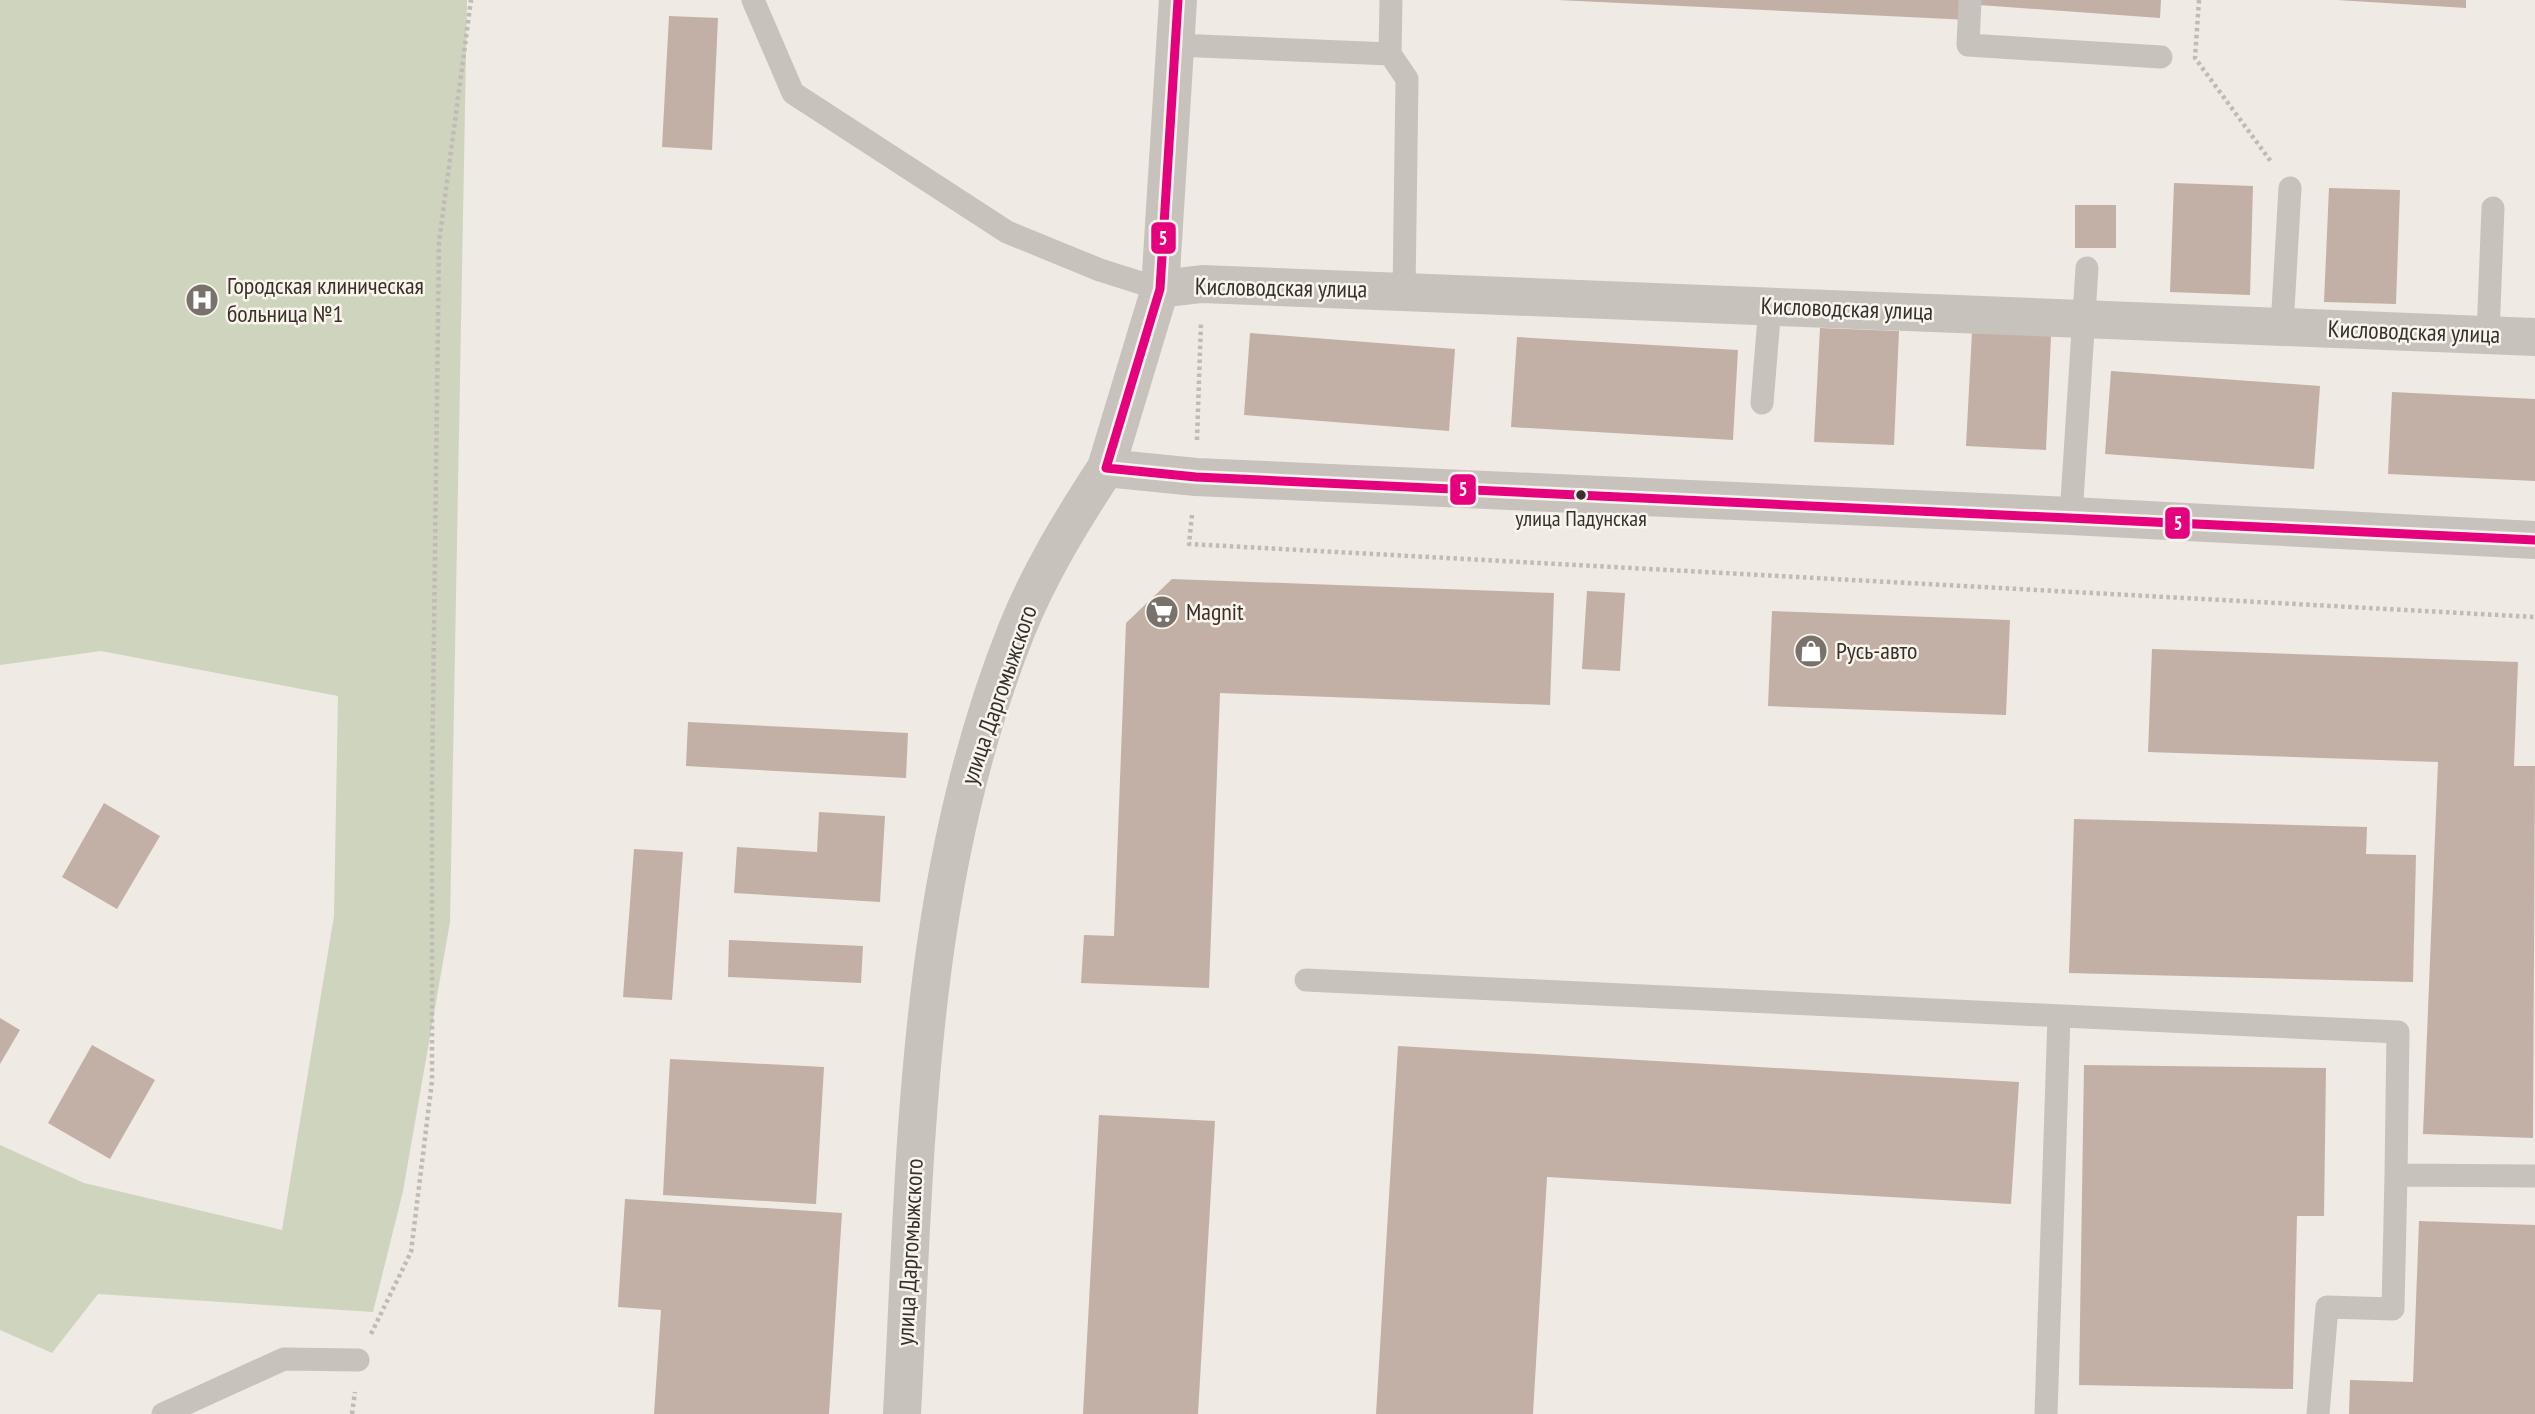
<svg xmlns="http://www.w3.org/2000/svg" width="2535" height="1414" viewBox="0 0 2535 1414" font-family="'PT Sans Narrow',sans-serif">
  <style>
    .green { fill: #cfd4be }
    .building { fill: #c2b0a6 }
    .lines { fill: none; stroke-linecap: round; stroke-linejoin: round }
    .path { stroke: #c0bbb5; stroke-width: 4.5; stroke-dasharray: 3.5 3.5; stroke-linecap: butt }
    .service { stroke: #c8c2bc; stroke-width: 23 }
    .minor { stroke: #c8c2bc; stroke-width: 38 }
    .tertiary { stroke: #c8c2bc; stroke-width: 38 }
    .bus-1-casing { stroke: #faf5ec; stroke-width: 14 }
    .bus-1 { stroke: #e5007d; stroke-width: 9 }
    .bus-dot { fill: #39302a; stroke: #faf5ec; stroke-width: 2.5 }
    .labels { text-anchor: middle; stroke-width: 5; stroke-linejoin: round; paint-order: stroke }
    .bus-label { font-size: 22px; fill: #39302a; stroke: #faf5ec }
    .poi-label { font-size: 24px; fill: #39302a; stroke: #faf5ec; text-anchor: start }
    .street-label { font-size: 24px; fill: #39302a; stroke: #faf5ec }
    .line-badge { stroke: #faf5ec; stroke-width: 2.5 }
    .badge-label { font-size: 19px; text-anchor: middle; font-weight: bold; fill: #fff }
  </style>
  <rect width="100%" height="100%" fill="#efeae4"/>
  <!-- green -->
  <path class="green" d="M0,0h467l-17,922 -47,269 -30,121 -275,-18 -46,59 -52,-23v-185l84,38 198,47 52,-314 4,-220 -237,-45 -101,14z"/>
  <!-- building -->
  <path class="building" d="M1558,0h413l-1,20z
    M1979,0h182l-1,18 -181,-13z
    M2337,0h129v8z
    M669,16l49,2 -6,132 -50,-3z
    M2174,183l79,3 -3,109 -80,-3z
    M2329,188l71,2 -4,114 -72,-2z
    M2075,205h41v43h-41z
    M1820,328l79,3 -5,114 -80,-3z
    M1972,332l79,4 -5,114 -80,-4z
    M1250,333l205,16 -6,82 -205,-16z
    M1517,337l221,13 -5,90 -222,-13z
    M2111,371l209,15 -6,83 -209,-15z
    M2392,392l143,7v82l-147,-7z
    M1172,579l382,14 -4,112 -330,-12 -11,295 -128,-5 3,-48 30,1 12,-313z
    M1587,591l38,2 -5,78 -38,-2z
    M1772,611l238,9 -4,95 -238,-9z
    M2152,649l366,13 -4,104h21l-2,372 -110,-4 15,-372 -290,-10z
    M688,722l220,11 -2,45 -220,-12z
    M104,803l56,33 -43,73 -55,-32z
    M819,812l66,4 -5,86 -146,-9 3,-46 80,5z
    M2074,819l293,8 -1,27 50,1 -3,127 -344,-9z
    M634,849l49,3 -11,148 -49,-3z
    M729,940l134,6 -2,37 -133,-6z
    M0,1018l20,12 -20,34z
    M92,1045l63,35 -45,79 -62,-36z
    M1398,1046l621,36 -8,122 -464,-27 -14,237h-157z
    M670,1059l154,8 -8,137 -153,-9z
    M2084,1065l242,3 -2,148h-27l-4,173 -214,-4z
    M1099,1115l116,6 -17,293h-115z
    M625,1199l217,14 -13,201h-175l7,-104 -43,-3z
    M2419,1221l116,4v189h-186l1,-34 63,2z"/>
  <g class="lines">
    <!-- path -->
    <path class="path" d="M2199,0l-4,58 77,105
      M1197,440l4,-118
      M1192,515l-3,29 1346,73
      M371,1334l40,-82 21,-171v-299l7,-540 32,-242
      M352,1414l3,-22"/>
    <!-- service -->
    <path class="service" d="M753,0l40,93 214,139 93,38 60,19
      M1970,0l-2,45 193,12
      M1176,45l214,9 1,-54
      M1390,54l17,25 -3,213
      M2282,327l8,-139
      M2488,335l5,-127
      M1762,403l8,-97
      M2071,516l16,-248
      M1306,980l1092,52 -2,143
      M163,1414l121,-55 74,1
      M2046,1414l13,-398
      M2318,1414l9,-107 66,2 3,-134 139,1"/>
    <!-- minor -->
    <path class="minor" d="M1160,289l42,-5 1333,53
      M902,1414c14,-265 14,-534 115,-785 23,-57 55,-109 89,-161"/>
    <!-- tertiary -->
    <path class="tertiary" d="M1178,0l-18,289 -54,179 90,9 875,39 464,24"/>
    <defs>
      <path id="bus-1" d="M1106,468l90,9 1339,63
        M1106,468l54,-179 18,-289"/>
    </defs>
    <!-- bus-1 casing -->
    <use href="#bus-1" class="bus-1-casing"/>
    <!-- bus-1 -->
    <use href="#bus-1" class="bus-1"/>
  </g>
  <!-- icons -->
  <defs>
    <symbol id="hospital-disc" viewBox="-11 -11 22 22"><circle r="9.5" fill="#79716b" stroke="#faf5ec"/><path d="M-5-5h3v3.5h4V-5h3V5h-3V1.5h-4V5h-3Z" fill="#fff"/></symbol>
    <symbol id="supermarket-disc" viewBox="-11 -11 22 22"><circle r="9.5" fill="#79716b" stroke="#faf5ec"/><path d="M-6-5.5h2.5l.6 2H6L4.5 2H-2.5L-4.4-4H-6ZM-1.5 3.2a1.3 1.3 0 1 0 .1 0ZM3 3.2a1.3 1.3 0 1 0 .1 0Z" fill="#fff"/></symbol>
    <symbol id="shop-disc" viewBox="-11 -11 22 22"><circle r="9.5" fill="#79716b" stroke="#faf5ec"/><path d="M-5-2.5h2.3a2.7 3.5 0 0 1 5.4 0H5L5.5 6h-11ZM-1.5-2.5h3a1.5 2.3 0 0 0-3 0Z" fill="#fff"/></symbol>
  </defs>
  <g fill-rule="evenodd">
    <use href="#hospital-disc" x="183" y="281" width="38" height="38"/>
    <use href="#supermarket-disc" x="1143" y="593" width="38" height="38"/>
    <use href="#shop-disc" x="1792" y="632" width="38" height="38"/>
  </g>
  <!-- markers -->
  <circle class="bus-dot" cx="1581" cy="495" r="6"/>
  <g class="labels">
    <!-- bus labels -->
    <g class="bus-label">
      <text x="1581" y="526">улица Падунская</text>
    </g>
    <!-- poi labels -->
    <g class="poi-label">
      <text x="227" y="294">Городская клиническая<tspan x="227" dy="28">больница №1</tspan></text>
      <text x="1186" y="620">Magnit</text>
      <text x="1836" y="659">Русь-авто</text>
    </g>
    <!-- street labels -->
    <g class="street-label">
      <text transform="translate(1281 288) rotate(1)" y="8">Кисловодская улица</text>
      <text transform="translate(1847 309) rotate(2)" y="8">Кисловодская улица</text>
      <text transform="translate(2414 332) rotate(2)" y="8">Кисловодская улица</text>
      <text transform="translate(999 695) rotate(-71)" y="8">улица Даргомыжского</text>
      <text transform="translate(910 1252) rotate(-87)" y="8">улица Даргомыжского</text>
    </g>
  </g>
  <g class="line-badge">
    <rect x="1150" y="221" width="27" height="34" rx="7" fill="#e5007d"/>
    <rect x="1449" y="473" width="28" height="33" rx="7" fill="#e5007d"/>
    <rect x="2164" y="506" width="27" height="34" rx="7" fill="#e5007d"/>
  </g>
  <g class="badge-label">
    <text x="1163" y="245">5</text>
    <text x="1463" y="496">5</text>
    <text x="2178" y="530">5</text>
  </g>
</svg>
